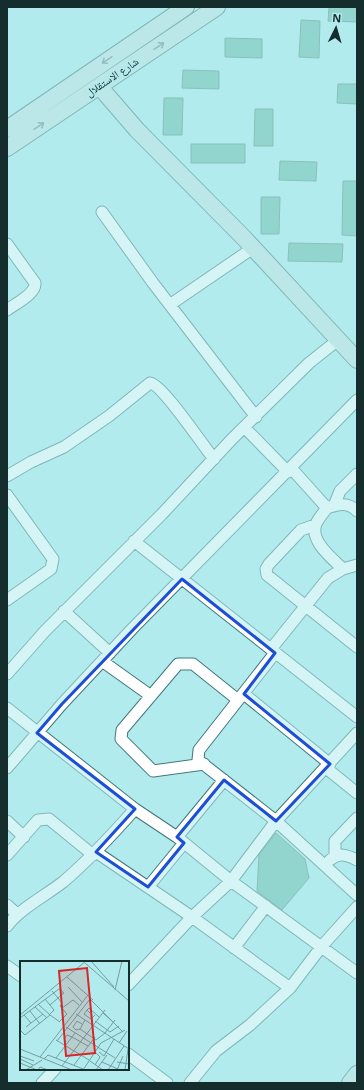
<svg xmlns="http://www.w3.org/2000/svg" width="364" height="1090" viewBox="0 0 364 1090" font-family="'Open Sans','Noto Naskh Arabic',sans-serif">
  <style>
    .building { fill: #6abbaa; stroke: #578b80 }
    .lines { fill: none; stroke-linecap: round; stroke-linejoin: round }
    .street-casing { stroke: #41787a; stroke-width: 13 }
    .secondary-casing { stroke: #41787a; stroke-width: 18 }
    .street { stroke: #fff; stroke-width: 11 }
    .secondary { stroke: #c6e3e4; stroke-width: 16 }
    .oneway { stroke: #6e8889 }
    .marked { fill: none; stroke: #1d4ed8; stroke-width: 3; stroke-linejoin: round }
    .labels { text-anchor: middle; stroke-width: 3; stroke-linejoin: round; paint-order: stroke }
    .street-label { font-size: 11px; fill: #162d2e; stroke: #b2ebed }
    .inset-road { fill: none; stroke: #749fa1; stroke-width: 1 }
    .view { fill: #d62828; fill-opacity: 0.15; stroke: #d62828; stroke-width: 2 }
    .inset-edge { fill: none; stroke: #162d2e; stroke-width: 2 }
  </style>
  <rect width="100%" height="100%" fill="#b2ebed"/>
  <!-- building -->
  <path class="building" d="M329,7h28v15l-29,-1z
    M301,20l19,1 -1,37 -20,-1z
    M225,38l37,1v19l-37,-1z
    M183,70l36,1v18l-37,-1z
    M338,84h19v20l-20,-1z
    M164,98h19l-1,37h-19z
    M255,109h18v37h-19z
    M191,144h54v19h-54z
    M280,161l37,1 -1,19 -37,-1z
    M343,181h14v55l-15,-1z
    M261,197h19l-1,37h-18z
    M289,243l54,1 -1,18 -54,-1z
    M276,833l29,26 4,19 -27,32 -25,-19 2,-36z"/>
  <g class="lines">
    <defs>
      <path id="street" d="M102,212l51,71 103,134
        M7,244l28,39c1,11 -20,21 -28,27
        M171,304l82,-56
        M245,428l43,44
        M292,469l35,39
        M7,476l24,-14 33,-15 45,-31 41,-33c12,1 54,64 64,76
        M7,495l46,64 -2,10 -44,31
        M334,506l6,-15 17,-17
        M315,525l-14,5 -32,34 -3,5 1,6 90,72
        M134,541l223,176
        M343,569c-10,-10 -34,-28 -27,-45 2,-5 7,-11 11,-16 12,-4 21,-6 30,3
        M64,611l46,42
        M271,649l57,-71 15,-9 14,-4
        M275,653l-76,97 -1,10 78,61 81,74
        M102,661l49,35
        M7,674l38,-43 117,-117 70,-75 77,-76 29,-23
        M244,694l86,70
        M7,708l128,101 42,28 54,44 126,92
        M204,764l-51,7 -32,-32 1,-9 56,-66h15l45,36
        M7,768l55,-64 70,-75 225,-229
        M326,768l31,25
        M7,821l17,16
        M177,837l47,-57
        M96,852l96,65 98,71
        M7,855l31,-35 11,-1 44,36
        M335,855v-14l22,-23
        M330,860c9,-8 17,-5 27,0
        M148,887l36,-44
        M7,905l10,9
        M7,926c14,-18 38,-30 56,-44 26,-22 49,-47 72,-73
        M234,948l32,-42
        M7,966l14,10
        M128,985l64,-68 39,-36 45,-60 81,-88
        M128,1054l39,29
        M42,1083l13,-14
        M190,1083l26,-32 34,-26 40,-37 32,-42 35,-39"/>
      <path id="secondary" d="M99,86l38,44 107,108 113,122
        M7,129l179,-122
        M7,148l210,-141
        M350,1083l7,-9"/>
    </defs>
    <!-- street casing -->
    <use href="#street" class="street-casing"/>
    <!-- secondary casing -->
    <use href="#secondary" class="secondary-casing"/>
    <!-- street -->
    <use href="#street" class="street"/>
    <!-- secondary -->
    <use href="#secondary" class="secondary"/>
  </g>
  <!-- one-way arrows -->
  <defs><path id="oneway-shaft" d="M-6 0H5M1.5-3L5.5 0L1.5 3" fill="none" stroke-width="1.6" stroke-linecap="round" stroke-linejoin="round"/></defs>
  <g class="oneway">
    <use href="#oneway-shaft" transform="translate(159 46) rotate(-34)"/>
    <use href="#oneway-shaft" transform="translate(107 60) rotate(146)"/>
    <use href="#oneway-shaft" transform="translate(39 126) rotate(-34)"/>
  </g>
  <!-- marked area -->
  <path d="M0 0H364V1090H0ZM182,579l93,74 -31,41 86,70 -54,57 -52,-41 -47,57 7,6 -36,44 -52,-35 39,-43 -98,-76 25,-29z" fill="#b2ebed" fill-opacity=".55" fill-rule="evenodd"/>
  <path class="marked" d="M182,579l93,74 -31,41 86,70 -54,57 -52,-41 -47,57 7,6 -36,44 -52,-35 39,-43 -98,-76 25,-29z"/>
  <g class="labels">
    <!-- street labels -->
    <g class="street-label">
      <text transform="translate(112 77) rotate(-34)" y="4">شارع الاستقلال</text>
    </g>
  </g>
  <!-- overview -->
  <g transform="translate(20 961)">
    <rect width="109" height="109" fill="#b2ebed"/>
    <path class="inset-road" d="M71,0l23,26M65,2l44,38M47,16l26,23M48,26l14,15M95,29l7,-29M25,38l9,11 -4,4M18,43l12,11M30,44l8,-7 -6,-7M15,46l12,11M42,47l11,-8 6,5M67,49l-3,4 7,5 4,-4M10,50l10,13M70,52l-3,-3 2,-2 10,9M83,52l10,9M56,53l53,35M0,54l66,-54M4,54l7,8 -5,4M0,57l39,-29 5,4 -6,5 4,5 -2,3 7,8 -8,8M65,59l-5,9 16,11 9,-7 10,-13M75,60l15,11 9,-6M11,62l12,-9M46,66l49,31M60,68l-4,1 -3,-3 4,-6 5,3M0,69l5,5 25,-20 10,7M52,76l16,9M36,79l33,20M37,80l33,-42 33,33M46,81l-2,-3 3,-4 5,2M99,82l8,-12M0,88l52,21M75,91l5,5 -5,8M79,91l5,4 10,-17M0,95l14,5M20,96l48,-62M36,97l19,-25M0,98l13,6M24,98l4,-4 35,14M70,100l13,9M82,101l18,8M97,101l12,2M0,102l17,7M54,104l21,-28M42,105l43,-56M6,109l16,-10M18,109l2,-3 8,3M63,109l18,-27 24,-13M76,109l11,-15M88,109l16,-24M97,109l6,-14M105,109l3,-21"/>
    <path class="view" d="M67,7l8,85 -29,3 -7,-85z"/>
    <rect width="109" height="109" class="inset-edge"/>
  </g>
  <!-- border -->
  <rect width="364" height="1090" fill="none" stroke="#162d2e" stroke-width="16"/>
  <!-- north arrow -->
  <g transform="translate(336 28) rotate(5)" stroke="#b2ebed" stroke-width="3" paint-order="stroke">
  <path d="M0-3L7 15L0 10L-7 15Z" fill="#162d2e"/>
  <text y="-6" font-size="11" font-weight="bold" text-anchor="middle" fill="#162d2e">N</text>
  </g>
</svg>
